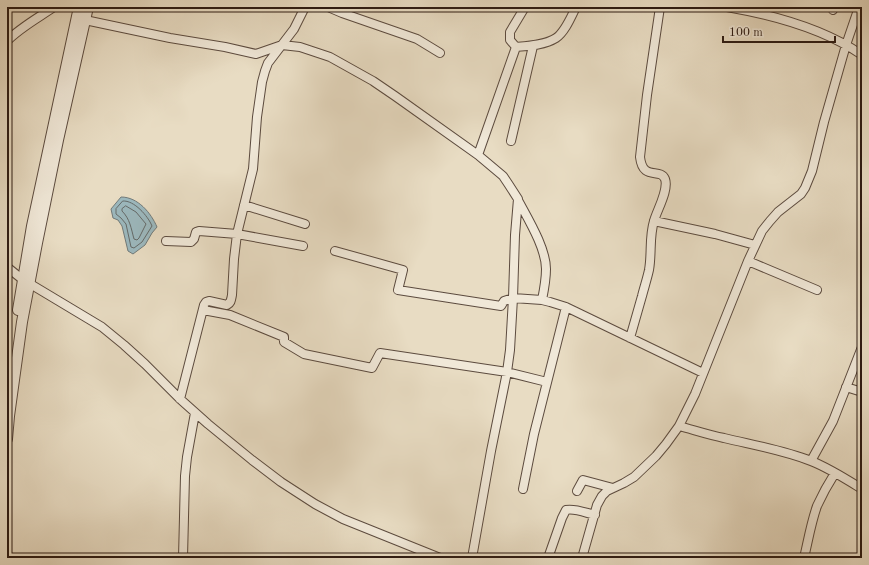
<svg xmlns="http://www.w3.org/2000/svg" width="869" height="565" viewBox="0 0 869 565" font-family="'Old Standard TT',serif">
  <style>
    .water { fill: #9cb9bf; stroke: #707a7a }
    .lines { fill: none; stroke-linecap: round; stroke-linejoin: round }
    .shore { stroke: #646a69; stroke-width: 1 }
    .minor-casing { stroke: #5c4b3f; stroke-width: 10 }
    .tertiary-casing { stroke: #5c4b3f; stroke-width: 12 }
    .minor { stroke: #f0e8d8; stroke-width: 8 }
    .tertiary { stroke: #f0e8d8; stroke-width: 10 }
  </style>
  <rect width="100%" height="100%" fill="#e8dcc3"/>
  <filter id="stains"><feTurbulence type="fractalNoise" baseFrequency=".005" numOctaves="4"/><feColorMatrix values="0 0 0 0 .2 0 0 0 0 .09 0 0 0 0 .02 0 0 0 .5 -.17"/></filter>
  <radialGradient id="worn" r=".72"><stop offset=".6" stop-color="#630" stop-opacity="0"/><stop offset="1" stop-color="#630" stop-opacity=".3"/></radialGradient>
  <!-- water -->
  <path class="water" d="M121,197c17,0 30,16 36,30l-5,6 -7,12 -12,9 -5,-3 -6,-25 -4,-6 -5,-2 -2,-9z"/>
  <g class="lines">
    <!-- shore -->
    <path class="shore" d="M123,201c11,-1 25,15 29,25l-10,16 -8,6 -3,-1 -5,-23 -5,-6 -5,-4v-5z
      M126,206l10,6 10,12 -7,14 -2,2 -3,-1c-3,-11 -4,-20 -12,-28v-2z"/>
    <defs>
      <path id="minor" d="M328,7l14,6 75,26 23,14
        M727,7c46,8 96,21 135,48
        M833,10l1,-3
        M85,20l85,18 55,9 31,7 26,-9 18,2 30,10 43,24 22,15 83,59 25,21 6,9 9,14 -3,36 -2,63 -3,52 -3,22 -16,79 -19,107
        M7,41c14,-14 31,-23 47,-34
        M516,47c12,-1 29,-2 40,-9 9,-6 15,-21 20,-31
        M516,47l-6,-7v-8l15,-25
        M511,141l22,-95
        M478,155l38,-108
        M518,200c10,19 28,48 28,69 0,10 -2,21 -4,31
        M244,205l61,19
        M654,221l61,13 40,11
        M166,241l25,1 3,-3 2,-7 3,-1 38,3 66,12
        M335,251l68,19 -5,20 103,16 3,-5 9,-3 29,2 8,2 16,5
        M748,261l69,29
        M7,267l15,12 80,48 22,18 21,19 35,35 28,25 44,36 29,22 34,22 28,15 97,39
        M203,310l27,5 54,22v5l20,12 68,14 8,-15 127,19 40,10
        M630,338c4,-14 8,-28 12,-42 2,-8 5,-17 7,-26 3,-17 0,-33 5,-49 3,-11 15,-31 11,-42 -5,-12 -22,3 -25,-22l7,-62 13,-88
        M7,368l3,1
        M846,387l16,5
        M180,399l24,-94 2,-3 3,-1 18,4c4,-2 4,-5 5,-10l2,-36 3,-25 16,-65 4,-52 5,-35 3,-11 3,-8 26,-34 11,-22
        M679,426c15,4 30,9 45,12 29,7 59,12 87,23 18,7 35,18 51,28
        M811,461l22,-40 29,-74
        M523,489l11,-55 32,-127 137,66
        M577,491l6,-11 30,8
        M183,558l2,-82 2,-19 8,-44
        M548,558l14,-40 4,-8c9,-2 20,3 29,5
        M582,558l15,-53 5,-9 5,-5 17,-8 10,-6 22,-21 10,-12 13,-18 16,-32 53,-133 14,-30 8,-10 8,-9 23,-18 4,-6 7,-17 12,-49 22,-77 13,-38
        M804,558c4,-17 7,-35 13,-52 5,-11 11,-22 18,-33"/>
      <path id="tertiary" d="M18,310l14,-84 47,-219
        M7,439l2,-23 13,-94 15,-79 21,-103 30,-133"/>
    </defs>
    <!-- minor casing -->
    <use href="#minor" class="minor-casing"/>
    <!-- tertiary casing -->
    <use href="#tertiary" class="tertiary-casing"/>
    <!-- minor -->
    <use href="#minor" class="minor"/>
    <!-- tertiary -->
    <use href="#tertiary" class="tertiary"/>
  </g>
  <!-- margin -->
  <rect width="869" height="565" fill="none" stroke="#e8dcc3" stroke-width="24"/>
  <rect x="8" y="8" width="853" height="549" fill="none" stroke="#2d1b13" stroke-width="2"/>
  <rect x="12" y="12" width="845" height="541" fill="none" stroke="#2d1b13"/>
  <!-- scale -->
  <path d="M723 36v6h112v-6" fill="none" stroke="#2d1b13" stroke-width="2"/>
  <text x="729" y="36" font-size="12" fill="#2d1b13" stroke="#f0e8d8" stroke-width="3" paint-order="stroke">100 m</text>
  <rect width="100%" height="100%" filter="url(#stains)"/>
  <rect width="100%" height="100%" fill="url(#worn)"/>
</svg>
